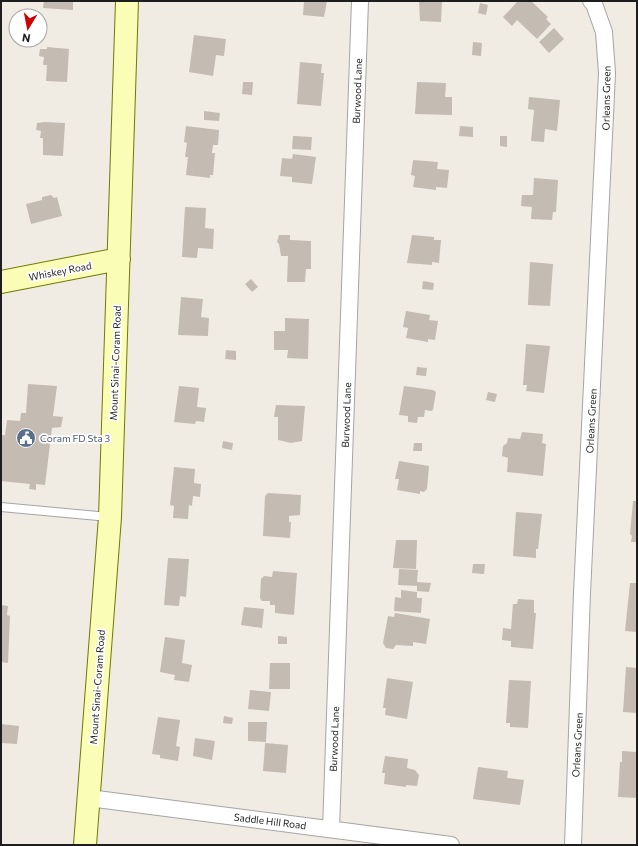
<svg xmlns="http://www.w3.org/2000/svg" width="638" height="846" viewBox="0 0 638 846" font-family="Commissioner,sans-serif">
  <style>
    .building { fill: #c4bbb3 }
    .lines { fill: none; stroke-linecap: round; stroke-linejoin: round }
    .lane-casing { stroke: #a5a5a5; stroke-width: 10 }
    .street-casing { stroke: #a5a5a5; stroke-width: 18 }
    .secondary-casing { stroke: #6f7b00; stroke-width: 24 }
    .lane { stroke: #fff; stroke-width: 8 }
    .street { stroke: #fff; stroke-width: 16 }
    .secondary { stroke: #fafdb5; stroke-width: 22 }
    .labels { text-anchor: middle; stroke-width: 3.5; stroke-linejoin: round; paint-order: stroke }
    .street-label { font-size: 10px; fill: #1e1e1e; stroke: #fff }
    .service-label { font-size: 10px; fill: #4e5e75; stroke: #fff; text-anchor: start }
  </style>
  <rect width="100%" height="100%" fill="#f0ece4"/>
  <!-- building -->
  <path class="building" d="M44,1h29v9l-30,-2z
    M304,1h23l-3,16 -21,-2z
    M419,1h23l-1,21 -21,-1z
    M518,1h13l17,16 -2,2 5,5 -14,15 -20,-19 -5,6 -9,-9z
    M480,3l8,2 -2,10 -8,-2z
    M554,28l10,11 -15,14 -10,-11z
    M194,35l32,4 -2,17 -8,-1 -3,21 -24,-4z
    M473,42l9,1 -1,13 -9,-1z
    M47,47l22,2 -2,33 -21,-1 1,-16h-4l1,-8 -5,-1 1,-7h7z
    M300,62l22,2 -1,9h3l-3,33 -24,-2z
    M243,82h10l-1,13 -10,-1z
    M417,82l29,1 -1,14h7v18l-37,-1z
    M529,97l31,3 -3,31 -12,-2 -1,13 -13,-1 3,-31 -6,-1z
    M204,111l16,2 -1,8 -15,-1z
    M44,122l21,1 -2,33 -20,-1v-17h-3l1,-7 -5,-1 1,-7z
    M186,126l33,4 -1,15h-5l-1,8h3l-2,22h-3v3l-24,-3 2,-18h-3l2,-14 -3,-1z
    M460,126l13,1v10l-14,-1z
    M293,136l19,1 -1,13 -19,-1z
    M500,136h7v11l-7,-1z
    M293,154l23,3 -4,27 -20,-2v-5l-12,-1 2,-18 10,1z
    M413,160l25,2 -1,7 12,1 -2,18 -11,-1v3l-23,-3 2,-11 -4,-1z
    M534,178l24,2 -2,32h-3l-1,8 -21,-1 1,-12 -11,-1 1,-11h11z
    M51,195l3,3 3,-1 5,19 -31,8 -5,-20 16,-4v-3z
    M185,207l21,1 -1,20 9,1 -1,20 -15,-1 -1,10 -15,-1z
    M279,235h11v5l21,1v28h-5l-1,13h-18l1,-26h-7l-2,-12 -2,-2z
    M412,235l22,2v3h7l-2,23 -7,-1v3l-25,-2z
    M530,262l23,2 -3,42 -22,-1z
    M251,279l7,8 -6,5 -7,-8z
    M423,281l11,2 -1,7 -11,-1z
    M181,297l22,2 -2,18 8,1 -1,18 -30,-1z
    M406,311l24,4 -1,5 9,1 -3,19 -7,-1v3l-22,-4 2,-10 -5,-1z
    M285,318l24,1 -1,40 -21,-1 1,-8h-14v-19h11z
    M526,344l24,2 -6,47 -18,-2 1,-6h-4z
    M226,350l10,1v9l-11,-1z
    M417,367l10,1 -1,8 -10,-1z
    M28,384l29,2 -4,30 10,1 -2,10 -9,1 -7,57 -9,-1v6l-7,-1 1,-5 -29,-3v-46h4l2,-15 13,1 1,-8h5z
    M179,386l20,2 -2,19 9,1 -2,14 -8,-1 -1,3 -21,-2z
    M404,386l29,4 3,2 -3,18 -2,1 -6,-1 -1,7h-6l-1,6 -9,-1v-6l-9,-1z
    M488,392l9,2 -2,8 -9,-2z
    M276,405l29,1 -3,35 -11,2 -13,-3v-23h-4z
    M522,432l21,2 -1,9 4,1 -3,32 -36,-4 1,-14 -6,-2 1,-10 4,-3 1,-5 12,1z
    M223,441l10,2 -1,7 -10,-2z
    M414,443h8v8h-9z
    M399,461l30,5 -2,23 -3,3 -4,-1v3l-23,-4 2,-11h-4z
    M174,467l21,2 -1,14 7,1 -1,13 -7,-1 -1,10 -3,-1 -1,14 -15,-1 1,-12 -4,-1z
    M268,493l33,2 -1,20 -11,1v6h2l-1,16 -27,-2 2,-40z
    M633,501h4v41h-6l1,-6 -2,-2z
    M516,512l26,2 -4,35h-2v9l-23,-2z
    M396,540h21l-1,29 -23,-1z
    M168,558l21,1 -3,38 -6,-1 -1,10 -15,-1z
    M473,564h12l-1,10 -12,-1z
    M399,569l19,1 -1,12 14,1 -2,9 -12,-1v-5l-19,-1z
    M273,571l24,2 -3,42 -19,-2v-8h-5v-4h-8l-2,-3 1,-19 3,-3 8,1z
    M630,583h7v49l-12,-1z
    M401,590l16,2v6h5l-1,15 -27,-2 1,-14 6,1z
    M518,599l16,1v13h2l-3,36 -22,-2v-6l-9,-1 1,-12 8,1 2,-25h4z
    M1,605l7,1 -1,9 3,1 -2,47 -7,-1z
    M244,607l20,2 -2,19 -21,-3z
    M395,613l35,6 -4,25 -13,-2v4l-17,-1 -3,4 -7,-1 -3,-5 5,-27 6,1z
    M278,636l9,1v7h-9z
    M165,637l20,3 -3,23 10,2 -3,17 -15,-2 1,-5 -15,-3z
    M270,663h20v26h-21z
    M626,667l11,1v45l-14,-1z
    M387,678l26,4 -6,37 -22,-4 1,-7h-3z
    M509,680l22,1 -3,47 -18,-1v-4h-4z
    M250,690l21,2 -2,19 -21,-2z
    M224,716l9,2 -1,6 -9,-1z
    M158,717l22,3 -4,26 4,1 -2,14 -18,-3v-3l-8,-1z
    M248,722h19l-1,20 -18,-1z
    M1,724l18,2 -2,18 -16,-1z
    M195,738l20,3 -3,19 -19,-4z
    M265,743l23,2 -2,28 -23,-2z
    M622,751l15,1v46l-19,-1 2,-35h2z
    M385,756l23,3 -1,9 8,2 4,5 -2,11 -11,-1v2l-22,-3 1,-11h-3z
    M478,767l30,4 -1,7 17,2 -4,25 -47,-6z"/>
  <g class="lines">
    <defs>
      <path id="lane" d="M1,507l108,10"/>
      <path id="street" d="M89,798l362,47
        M331,829l29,-828
        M573,845l9,-252 25,-520 -3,-41 -10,-28 -3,-3"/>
      <path id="secondary" d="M1,282l118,-23
        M85,845l25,-328 17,-516"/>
    </defs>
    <!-- lane casing -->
    <use href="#lane" class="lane-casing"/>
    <!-- street casing -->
    <use href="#street" class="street-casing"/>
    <!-- secondary casing -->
    <use href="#secondary" class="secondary-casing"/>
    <!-- lane -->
    <use href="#lane" class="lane"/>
    <!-- street -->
    <use href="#street" class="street"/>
    <!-- secondary -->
    <use href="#secondary" class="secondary"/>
  </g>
  <!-- icons -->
  <defs>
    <symbol id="civic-disc" viewBox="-11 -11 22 22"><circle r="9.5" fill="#5c6f8a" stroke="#fff"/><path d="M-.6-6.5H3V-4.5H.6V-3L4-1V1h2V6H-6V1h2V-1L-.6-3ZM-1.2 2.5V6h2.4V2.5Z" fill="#fff"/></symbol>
  </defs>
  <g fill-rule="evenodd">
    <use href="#civic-disc" x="15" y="427" width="22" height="22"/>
  </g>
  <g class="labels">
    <!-- street labels -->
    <g class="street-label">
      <text transform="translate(357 91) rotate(-88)" y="4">Burwood Lane</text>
      <text transform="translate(606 98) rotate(-89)" y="4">Orleans Green</text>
      <text transform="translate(60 271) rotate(-11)" y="4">Whiskey Road</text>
      <text transform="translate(115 363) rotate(-88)" y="4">Mount Sinai-Coram Road</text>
      <text transform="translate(346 415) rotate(-88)" y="4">Burwood Lane</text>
      <text transform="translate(591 421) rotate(-87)" y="4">Orleans Green</text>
      <text transform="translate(97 687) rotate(-86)" y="4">Mount Sinai-Coram Road</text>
      <text transform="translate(334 739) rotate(-88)" y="4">Burwood Lane</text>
      <text transform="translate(577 745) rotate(-87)" y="4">Orleans Green</text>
      <text transform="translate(270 821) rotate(7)" y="4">Saddle Hill Road</text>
    </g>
    <!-- service labels -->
    <g class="service-label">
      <text x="40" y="442">Coram FD Sta 3</text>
    </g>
  </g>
  <!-- border -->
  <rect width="638" height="846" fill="none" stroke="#1e1e1e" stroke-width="4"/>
  <!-- north arrow -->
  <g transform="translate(28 28) rotate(190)"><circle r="19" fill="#ffffff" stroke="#a5a5a5"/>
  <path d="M0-3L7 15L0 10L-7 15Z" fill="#cd0002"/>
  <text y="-6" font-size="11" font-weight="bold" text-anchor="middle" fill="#1e1e1e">N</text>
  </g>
</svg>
